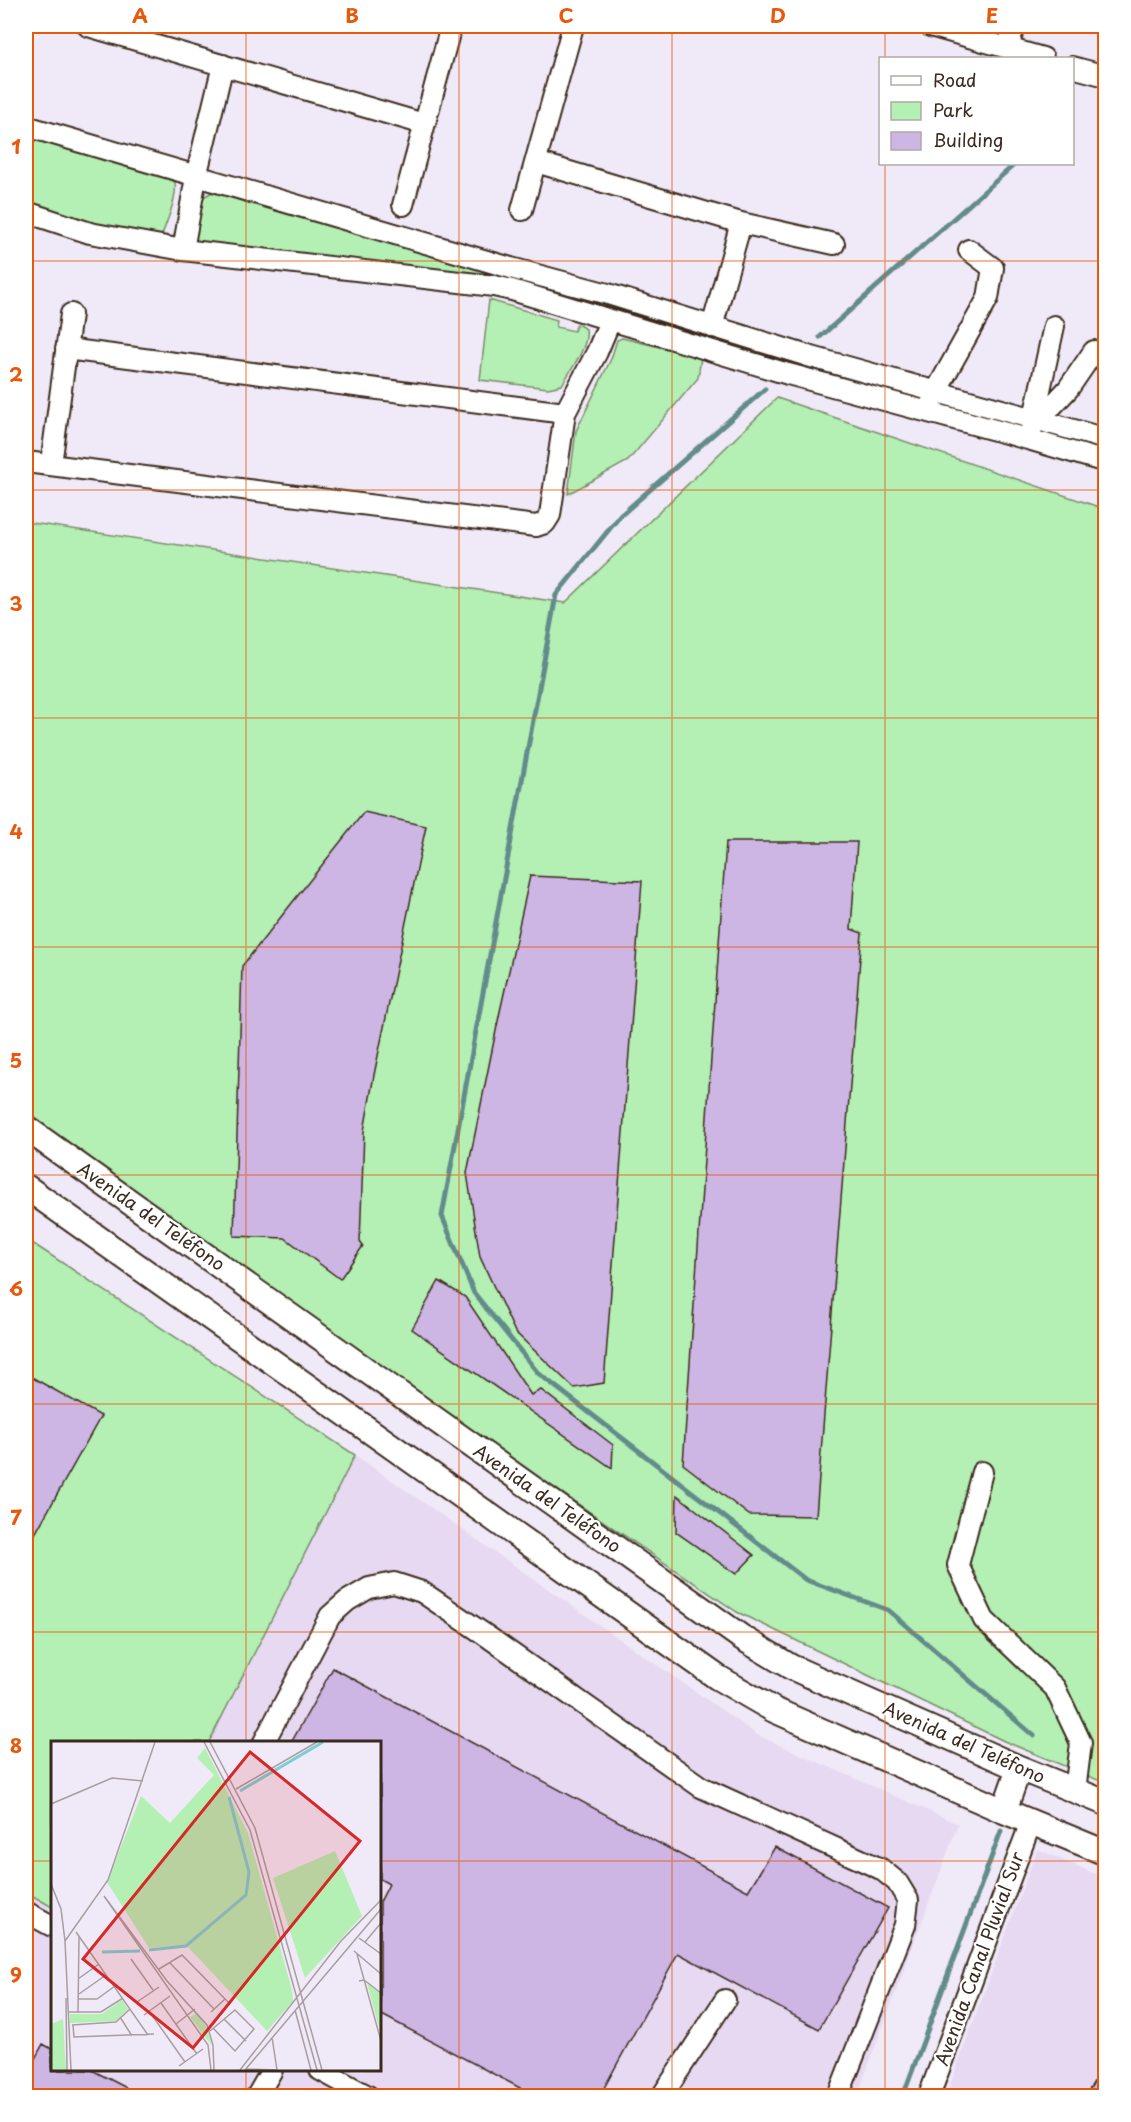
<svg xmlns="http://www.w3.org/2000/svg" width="1131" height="2122" viewBox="0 0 1131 2122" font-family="'Playpen Sans',sans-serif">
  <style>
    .built { fill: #e6d9f1 }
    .green { fill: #b4efb4; stroke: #788c69; stroke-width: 1.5 }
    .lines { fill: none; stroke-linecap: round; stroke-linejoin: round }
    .stream { stroke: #628c8b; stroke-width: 5 }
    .building { fill: #cdb5e4; stroke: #3b2a1e; stroke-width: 1.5 }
    .minor-casing { stroke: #3b2a1e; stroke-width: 24 }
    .major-casing { stroke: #3b2a1e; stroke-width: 28 }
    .minor { stroke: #fff; stroke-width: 20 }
    .major { stroke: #fff; stroke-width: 24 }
    .grid { fill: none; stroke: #e8590c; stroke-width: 1.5; stroke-opacity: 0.55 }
    .labels { text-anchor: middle; stroke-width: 4.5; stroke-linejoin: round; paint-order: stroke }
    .street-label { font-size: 18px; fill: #3b2a1e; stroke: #fff }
    .inset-river { fill: none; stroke: #7cced3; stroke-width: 3 }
    .inset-road { fill: none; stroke: #a89da0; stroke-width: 1.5 }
    .view { fill: #d62828; fill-opacity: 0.15; stroke: #d62828; stroke-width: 3 }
    .inset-edge { fill: none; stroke: #3b2a1e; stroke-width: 3 }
    .neatline { fill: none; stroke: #e8590c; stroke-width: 2 }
    .grid-label { font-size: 20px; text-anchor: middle; font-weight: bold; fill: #e8590c }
  </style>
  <rect width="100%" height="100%" fill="#f0e9f7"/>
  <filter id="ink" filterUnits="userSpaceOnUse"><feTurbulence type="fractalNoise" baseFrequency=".0167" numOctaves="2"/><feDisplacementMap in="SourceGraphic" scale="12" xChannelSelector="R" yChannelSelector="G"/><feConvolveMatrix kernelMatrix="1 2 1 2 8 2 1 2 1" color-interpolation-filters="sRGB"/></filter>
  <g filter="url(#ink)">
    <!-- built -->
    <path class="built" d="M355,1455l404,281 199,88 -101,272h-831v-204l26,15v163h328v-328h-171z
      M1037,1849l68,29v218h-159z"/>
    <!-- green -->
    <path class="green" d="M26,134l147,44c8,11 -6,43 -11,57l-3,2 -78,-15 -55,-19z
      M215,191l382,106 -2,12 -395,-66 -4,-3c-2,-10 -1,-33 6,-41 3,-4 8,-6 13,-8z
      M489,300l68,20 -1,7 18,4 3,-7 9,5c3,18 -15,40 -24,56l-14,3 -68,-8z
      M622,338l79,19 -3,21 -70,83 -60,33 8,-63 35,-72 6,-19z
      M777,398l328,111v1274l-101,-42 -267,-129 -374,-254 -337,-243v-593l539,81z
      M26,1239l329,216 -146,287h-157v165l-26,-15z"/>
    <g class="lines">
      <!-- stream -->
      <path class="stream" d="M820,337l195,-173
        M765,389l-145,127 -64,79 -114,621 32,77 64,80 268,207 82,30 146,126
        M903,2096l98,-265"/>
    </g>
    <!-- building -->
    <path class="building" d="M364,812l62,14 -52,249 -10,56 -4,111 3,4 -23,33 -55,-41 -51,-2 8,-270z
      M726,842h131l-6,87 11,4 -46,583 -67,-1 -66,-51z
      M530,876l112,5 -38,502 -30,5 -59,-56 -35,-75 -13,-84 32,-157z
      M439,1281l26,16 66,98 10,-5 72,55 -1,23 -200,-139z
      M26,1374l75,42 -75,134z
      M677,1495l77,60 -18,19 -60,-42z
      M333,1668l415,223 27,-44 113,61 -69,121 -141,-76 -79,144h-62l-157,-83v-112l9,-18 -9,-5v-136h-89z
      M43,2044l9,5v21h40l52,27h-118v-22z
      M1106,2061v36h-21z"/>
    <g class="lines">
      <defs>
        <path id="minor" d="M88,26l336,98
          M930,26l113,32
          M1008,49l6,-23
          M1072,67l34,9
          M26,126l485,142 97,26 200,62 298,83
          M536,162l205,61 93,21
          M403,205l48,-179
          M522,210l51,-184
          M26,212l64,21 93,17 311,36 18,4 276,84 240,65 78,23
          M183,250l13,-73 27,-112
          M712,327l29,-104
          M66,349l499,64
          M931,404l4,-11 53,-95 5,-30 -24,-18
          M1036,408l16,-2 16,-17 26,-38
          M1031,431l23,-105
          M26,462l510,64 9,-3 5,-8 15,-102 32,-61 13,-31
          M51,465l20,-151
          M982,1472l-24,93 26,55 71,68 26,55 -6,48
          M264,1742l66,-126 17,-15 22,-13 25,-5 28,9 62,42 217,153 180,82 16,13 11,18 -3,25 -67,171
          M26,1912l26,14
          M320,2070l48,26
          M257,2096l15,-26
          M662,2096l63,-96
          M929,2096l102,-274"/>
        <path id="major" d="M26,1128l715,509 50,30 228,101 87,35
          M26,1187l691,490 57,33 230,101 102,42
          M1004,1811l15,-43"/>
      </defs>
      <!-- minor casing -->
      <use href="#minor" class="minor-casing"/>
      <!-- major casing -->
      <use href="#major" class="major-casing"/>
      <!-- minor -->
      <use href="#minor" class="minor"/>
      <!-- major -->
      <use href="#major" class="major"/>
    </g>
  </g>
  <!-- grid -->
  <path class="grid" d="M246,26v1716M459,26v2070M672,26v2070M885,26v32M885,164v1932M26,261h1080M26,490h1080M26,718h1080M26,947h1080M26,1175h1080M26,1404h1080M26,1632h1080M26,1861h26M380,1861h726M246,2070v26"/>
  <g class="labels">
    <!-- street labels -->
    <g class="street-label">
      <text transform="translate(151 1217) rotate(35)" y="6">Avenida del Teléfono</text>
      <text transform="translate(547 1499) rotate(35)" y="6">Avenida del Teléfono</text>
      <text transform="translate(964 1743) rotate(24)" y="6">Avenida del Teléfono</text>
      <text transform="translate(980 1959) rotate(-70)" y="6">Avenida Canal Pluvial Sur</text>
    </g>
  </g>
  <!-- overview -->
  <g transform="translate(51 1741)">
    <rect width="330" height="330" fill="#f0e9f7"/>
    <path d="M154,7l43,85 44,157 1,11 -26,30 -81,-86 -37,3 -42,-66 34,-86 29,27 44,-48 -17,-17zM284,110l27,65 -57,62 -32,-100zM316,242l14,11v39l-1,-1zM71,259l6,9 -12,12 -46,2v-9h32zM146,272l10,15 5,18 -22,-29zM12,278l3,51h-15v-46z" fill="#b4efb4"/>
    <path class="inset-river" d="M189,50l83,-49M98,209l37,-4 60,-51 3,-23 -20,-75M51,211l38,-1"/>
    <path class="inset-road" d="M153,1l46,88 67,240M159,1l45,86 67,242M185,48l81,-47M0,63l61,-26 31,3M0,143l10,25 4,32 6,129M25,191l72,103M308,197l22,16M14,200l43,-61 47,-138M314,201l16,-19M303,210l27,23M306,213l24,87M80,218l22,31M0,221v56M119,222l44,46M108,228l23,-14 48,49M27,238l21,-15M308,240l5,-1 17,13M28,253l27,-19M15,257l1,72M28,258h18l18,-13M86,261l22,-15M110,262l36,51M244,269l16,60M98,270l36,51M18,271h32l22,-14M160,271l14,-13M27,272l1,-77M93,274l26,-19M69,276l12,19M173,278l22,22M125,283l19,-15M21,284l44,-3 14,-13M22,284l1,12 80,-3M159,290l25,-21 19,19 -19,22 -22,-23M221,296l5,33M128,325l24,-17M195,328l31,1M160,329l-3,-25 -104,-149 63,85 40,44 6,20 1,25M189,329l101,-129 40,-41M194,329l136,-161"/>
    <path class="view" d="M199,11l110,89 -167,207 -110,-89z"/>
    <rect width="330" height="330" class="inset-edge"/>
  </g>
  <!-- margin -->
  <rect width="1131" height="2122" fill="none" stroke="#fff" stroke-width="66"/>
  <!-- legend -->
  <rect x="879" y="57" width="195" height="108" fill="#ffffff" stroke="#b1aaa5" stroke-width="1.5"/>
  <rect x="891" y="76" width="30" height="9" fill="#ffffff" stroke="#b1aaa5" stroke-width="1.5"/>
  <text x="933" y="87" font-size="18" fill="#3b2a1e">Road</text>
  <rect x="891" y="102" width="30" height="18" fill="#b4efb4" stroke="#b1aaa5" stroke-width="1.5"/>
  <text x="933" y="117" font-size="18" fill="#3b2a1e">Park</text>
  <rect x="891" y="132" width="30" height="18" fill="#cdb5e4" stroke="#b1aaa5" stroke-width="1.5"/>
  <text x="933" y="147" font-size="18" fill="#3b2a1e">Building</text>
  <rect x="33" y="33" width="1065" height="2056" class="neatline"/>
  <g class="grid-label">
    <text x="140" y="23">A</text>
    <text x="352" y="23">B</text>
    <text x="566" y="23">C</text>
    <text x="778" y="23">D</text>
    <text x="992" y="23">E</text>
    <text x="16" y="154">1</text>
    <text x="16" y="382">2</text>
    <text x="16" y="611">3</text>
    <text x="16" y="839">4</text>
    <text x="16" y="1068">5</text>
    <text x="16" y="1296">6</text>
    <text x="16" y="1525">7</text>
    <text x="16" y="1753">8</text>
    <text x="16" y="1982">9</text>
  </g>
</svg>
